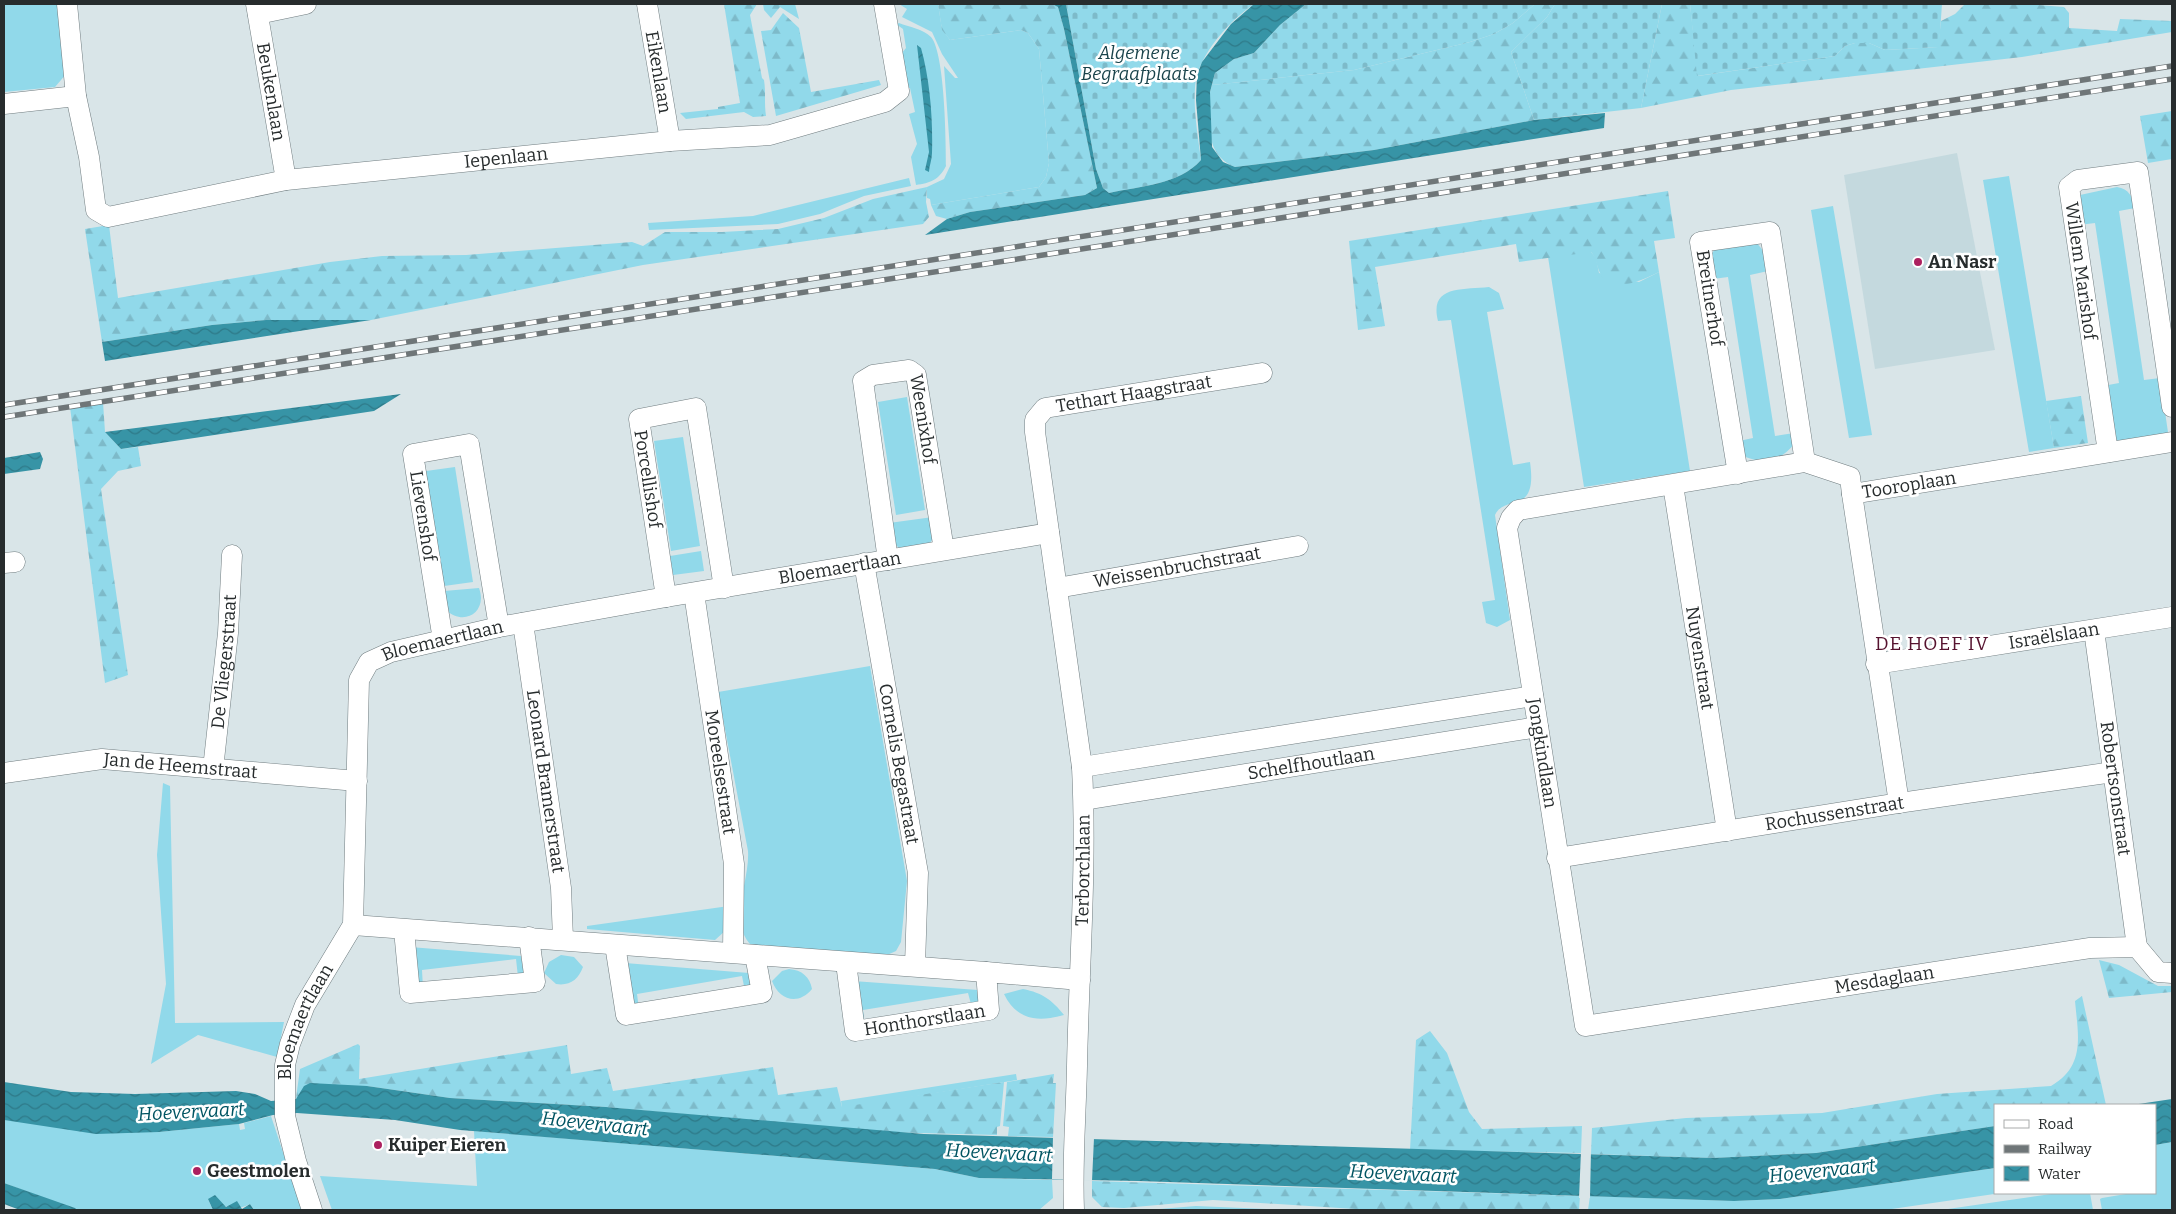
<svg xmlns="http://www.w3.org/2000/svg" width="2176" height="1214" viewBox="0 0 2176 1214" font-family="Bitter,serif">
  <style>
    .built { fill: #c4d9de }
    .grass { fill: #91d9ea }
    .forest { fill: url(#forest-firs) }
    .cemetery { fill: url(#cemetery-stones) }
    .water { fill: url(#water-waves) }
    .pier { fill: #d9e5e8 }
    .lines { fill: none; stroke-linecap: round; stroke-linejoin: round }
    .minor-casing { stroke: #717d80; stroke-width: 21 }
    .minor { stroke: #fff; stroke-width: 20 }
    .rail-casing { stroke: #6f7678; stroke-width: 5.5 }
    .rail { stroke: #fff; stroke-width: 4; stroke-dasharray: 11; stroke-linecap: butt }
    .poi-dot { fill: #ac205f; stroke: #fff; stroke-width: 2 }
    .labels { text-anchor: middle; stroke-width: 5; stroke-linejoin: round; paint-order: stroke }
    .park-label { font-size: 18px; font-style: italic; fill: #19434b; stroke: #fff }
    .street-label { font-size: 18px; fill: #272c2d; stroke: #fff }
    .poi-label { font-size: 18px; font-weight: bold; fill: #272c2d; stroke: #fff; text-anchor: start }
    .neighbourhood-label { font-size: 19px; letter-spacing: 1px; fill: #56132f; stroke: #fff }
    .water-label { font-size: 19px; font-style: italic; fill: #005462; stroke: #fff }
  </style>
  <defs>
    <pattern id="forest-firs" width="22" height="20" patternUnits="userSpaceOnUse" patternTransform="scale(1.25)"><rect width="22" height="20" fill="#91d9ea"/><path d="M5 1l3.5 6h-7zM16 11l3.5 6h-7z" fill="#7dbac9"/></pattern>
    <pattern id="cemetery-stones" width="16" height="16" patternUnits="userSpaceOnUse" patternTransform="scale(1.25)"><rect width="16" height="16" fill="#91d9ea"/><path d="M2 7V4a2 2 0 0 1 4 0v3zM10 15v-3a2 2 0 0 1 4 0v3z" fill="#7dbac9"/></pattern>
    <pattern id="water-waves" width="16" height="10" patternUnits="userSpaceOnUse" patternTransform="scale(1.25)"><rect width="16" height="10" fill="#3794a6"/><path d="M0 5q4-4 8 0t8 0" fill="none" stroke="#2e7988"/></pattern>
  </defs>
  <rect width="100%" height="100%" fill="#d9e5e8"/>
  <!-- built -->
  <path class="built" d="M1957,153l38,197 -120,19 -31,-194z"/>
  <!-- grass -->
  <path class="grass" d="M4,4h57l6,69 -12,14 -51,5z
    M891,4h47l4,25 8,11 71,-10 7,3 11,16 10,114 -3,14 -7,10 -108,18 -1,-6 -3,-1v-11l17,-8 7,-15 -7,-98 11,12h3l-16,-24 -10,-22 -30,-15 5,-8 -8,-5z
    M899,23c10,4 24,6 32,14 14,16 15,106 15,129 -7,14 -16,17 -30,19l-5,-28 6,-13 -8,-30 6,-2 -5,-24h-3l-6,-34 5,-6 -3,-19 -7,-5z
    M2009,176l45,272 -25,4 -46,-272z
    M909,178l2,8 -47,10 -44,18 -42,10 -129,6 -1,-7 105,-7z
    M2117,187c12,2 16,10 18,21l-16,3 25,169 16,-2 9,61 -57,7 -9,-60 16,-3 -24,-160 -16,2 1,-30z
    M1833,206l39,229 -23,3 -38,-228z
    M1756,242l9,11 3,18 -18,4 25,161 19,-3 1,10c-15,19 -32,22 -54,12l-2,-14 14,-3 -25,-161 -15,2 -2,-23 3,-6z
    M1585,251l6,1 5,6 3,15 40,9 20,-10 31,199 -106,16 -36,-230z
    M1489,287l10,6 5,16 -17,3 26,153 17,-3c8,55 -25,31 -35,53l15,105 -13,7 -11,-4 -4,-21 13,-2 -44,-280 -13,1c-9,-36 24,-31 51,-34z
    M907,397l18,113 -29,5 -18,-113z
    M683,437l17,109 -29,5 -17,-110z
    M455,467l18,115 -29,4 -18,-115z
    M933,517l-1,23 -4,6 -28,3 -5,-5 -6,-21z
    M701,551l3,20 -31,4 -3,-19z
    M479,588c9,24 -15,39 -33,22l-2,-19z
    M870,666l37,215 -6,61 -5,9 -9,4 -135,-9c-25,-24 -2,-64 -4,-95l-30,-159z
    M163,783l7,3 5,237 109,-1 -7,35 -79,-22 -47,29 15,-80 -9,-129z
    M729,906l-4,25 -10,9 -128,-11v-3z
    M410,947l111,9 3,20 -6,1 -2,-18 -94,11 1,18 -8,1z
    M561,955l13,2 9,10c-5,13 -13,19 -27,17l-12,-11 5,-11z
    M625,963l124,10 2,16 -6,2 -3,-15 -105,18 2,15 -7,2z
    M789,969c13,1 21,8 23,20 -14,17 -33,11 -40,-8l10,-10z
    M853,981l125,9 2,17 -8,1 -4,-15 -105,17 2,15z
    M1023,989c20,4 29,11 41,26 -25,7 -47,6 -60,-21z
    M1016,1074l1,6 -175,28 -1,-7z
    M271,1116l31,94h-48l-4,-6c-15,8 -27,2 -42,-5l5,11h-136l-73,-27v-63l155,12 80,-8 1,6 5,-1 -1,-6z
    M474,1131l461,38 44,9 73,2 1,18 -14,12h-707l-12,-34 157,10z
    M2172,1142v68h-70l-2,-11 2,-1 30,-5h23v-48z
    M1995,1168v25h6l-116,17h-297l2,-14 144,5 46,-2z
    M2058,1193h32l3,17h-152z
    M1196,1206l96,4h-145z"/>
  <!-- forest -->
  <path class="forest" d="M724,4h33l-7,11 12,63 2,2c2,13 0,23 2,36l-13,1 -9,-5 -58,7 -6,-6 38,-4v-2l22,-4z
    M763,4h32l4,15 -19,-12 -9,11 -7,-8z
    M938,4h114l6,3 6,22 33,159 -12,7 -115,17 -23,7 -11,-3 -5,-11 108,-18 7,-10 3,-14 -10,-114 -11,-16 -7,-3 -71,10 -8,-10z
    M1535,4h20l-8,13 -36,35 23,68 -160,30 -139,17c-32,-13 -25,-46 -25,-75l2,-7 142,-15 116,-28 24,-8 19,-11z
    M1662,4h28l8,72 137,-20 10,-10 10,-3h14l16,7 53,-3 3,-26 14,-7 10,-10h60l39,3 5,6v15l48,3 3,-12 52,2v11l-150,25 -291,33 -90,18z
    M783,13l16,15 12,64 68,-12 2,5 -105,31 -15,-85 10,-1z
    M2172,111v48l-24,4 -8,-47z
    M927,187l-1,15 3,15 -6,7 -280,41 -272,55h-105l-54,5 -110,17 -17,-113 24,-4 9,73 212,-36 52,-6 84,-1 166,-13 11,4 22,-14h57l56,-3 46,-11 49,-19z
    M1668,191l7,47 -21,3 5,31c-16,8 -49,24 -59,1 -4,-8 -3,-14 -9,-21l-72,10 -3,-18 -141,23 10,59 -27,4 -9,-89z
    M2081,396l7,47 -34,5 -8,-47z
    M103,402l2,30 16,17 17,-2 3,19 -23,5 -17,18 27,186 -23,8 -35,-276z
    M2099,960l20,5 39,21h14v6l-63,6z
    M2082,996l24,109h-111v21l-179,27 -103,5 -122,-4 1,-26 94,-10 136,-5 115,-19 114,-8c35,-20 27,-51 24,-85z
    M1430,1031l17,22 22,59 13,17 100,-3 -1,27 -171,-3 6,-110z
    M358,1044l2,2 -1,33 208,-34 4,29 36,-6 6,23 160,-24 5,28 59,-8 5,20 162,-25 -4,44 -3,1v8l-117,-3 -274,-25 -156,-9 -83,-12 -71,12 4,-29z
    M1054,1074l-1,9h3l-3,54 -45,-1 1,-9 -6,-1 4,-44z
    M1092,1181l488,15 -1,14h-208l-158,-10 -89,8 -22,-1 -10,-10z"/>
  <!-- cemetery -->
  <path class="cemetery" d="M1066,4h188c-24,17 -48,43 -57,71 -6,23 1,61 4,85 -22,25 -61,26 -92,33l-6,-5 -7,-19z
    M1306,4h229l-22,19 -19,11 -24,8 -116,28 -142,15 3,-12 19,-14 20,-6 26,-28z
    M1555,4h107l-21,104 -107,12 -23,-68 36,-35z
    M1690,4h252l-3,43 -54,3 -16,-7h-14l-10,3 -10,10 -138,20z"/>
  <!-- water -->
  <path class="water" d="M1052,4h14l30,165 7,19 6,5c31,-7 70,-8 92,-33l-5,-60 1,-25 5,-13 29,-38 23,-20h52l-26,21 -26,28 -20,6 -19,14 -5,19 2,55 11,15 12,5 139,-17 160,-30 71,-7 -1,15 -679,107 22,-16 23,-7 115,-17 12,-7 -33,-159 -6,-22z
    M917,45l4,3c9,32 12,71 11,105 0,7 -3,13 -3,19l-4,-2 4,-18z
    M266,320h105l-266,41 -3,-19 110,-17z
    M401,394l-27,17 -253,38 -16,-17z
    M40,452l3,7 -3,10 -36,5v-16z
    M4,1082l67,10 64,2 101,-3 19,3 16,7 25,-2 8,-13 6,-3 57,3 83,12 156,9 318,27 789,24 103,-5 179,-27v42l-215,31 -46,2 -596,-20 -159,-3 -44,-9 -475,-39 -65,-10 -98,-7 -24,2 -34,9 -80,8 -63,2 -92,-14z
    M2172,1099v43l-17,3v-40h-23z
    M4,1183l71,25 2,2h-57l-16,-6z
    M215,1195l11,12 11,-6 5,8 8,-5 4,6h-41l-5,-11z"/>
  <!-- pier -->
  <path class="pier" d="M1053,1136l41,2 -2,43 -40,-2z
    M1581,1151h10l-1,47h-11z"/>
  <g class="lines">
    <defs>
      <g id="minor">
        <path id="s1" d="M67,4l9,92 13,61 7,53 12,7 178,-37 384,-39 100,-6 115,-33 14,-11 -15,-87"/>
        <path id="s2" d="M256,4l30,176"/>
        <path id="s3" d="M647,4l23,137"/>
        <path d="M258,14l48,-10"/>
        <path d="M4,104l72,-8"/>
        <path id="s4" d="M2172,442l-320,52 -2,-17 -45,-15 -287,48 -7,8 -4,10 78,498 505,-78 47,-1 21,25 14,1"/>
        <path d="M2108,452l-39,-265 9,-7 60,-8 34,235"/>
        <path d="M1738,474l-38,-232 70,-10 35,230"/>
        <path id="s5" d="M1673,485l54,346"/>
        <path d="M1852,494l47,309"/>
        <path id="s6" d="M888,560l-25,-179 10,-6 36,-5 7,5 28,175"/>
        <path d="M4,563l11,-1"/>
        <path id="s7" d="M864,563l54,310 -3,92"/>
        <path id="s8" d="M1057,588l241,-42"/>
        <path id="s9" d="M694,593l40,271 -1,88"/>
        <path d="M666,597l-27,-178 57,-11 28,180"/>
        <path id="s10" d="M523,623l38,265 2,51"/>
        <path id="s11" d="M2094,630l43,317"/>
        <path d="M443,640l-30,-186 56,-10 30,183"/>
        <path id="s12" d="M1876,664l296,-47"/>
        <path d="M1082,767l451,-71"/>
        <path id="s13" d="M213,769l15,-136 4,-78"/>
        <path id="s14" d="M4,773l98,-14 255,22"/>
        <path id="s15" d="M1084,800l454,-73"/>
        <path id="s16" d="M1557,858l342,-55 214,-31"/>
        <path d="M353,925l633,47"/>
        <path d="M404,930l6,63 125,-11 -6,-45"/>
        <path d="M615,945l11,70 136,-22 -7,-38"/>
        <path id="s17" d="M846,963l9,68 134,-21 -3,-38 94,8"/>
        <path id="s18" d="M312,1210l-16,-49 -11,-45v-51l5,-21 15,-39 48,-80 6,-245 10,-18 22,-10 108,-25 167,-30 383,-64"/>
        <path id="s19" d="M1074,1210c-2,-48 2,-96 3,-144 2,-99 10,-199 5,-299l-47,-335v-12l10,-12 217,-35"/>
      </g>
    </defs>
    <!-- minor casing -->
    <use href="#minor" class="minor-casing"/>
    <!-- minor -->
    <use href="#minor" class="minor"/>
    <defs>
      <path id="rail" d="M4,405l2168,-339
        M4,417l2168,-338"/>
    </defs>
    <!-- rail casing -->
    <use href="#rail" class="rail-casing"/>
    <!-- rail -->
    <use href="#rail" class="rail"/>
  </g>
  <!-- markers -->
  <g class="poi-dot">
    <circle cx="1918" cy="262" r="5"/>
    <circle cx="378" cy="1145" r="5"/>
    <circle cx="197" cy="1171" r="5"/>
  </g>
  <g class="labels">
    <!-- park labels -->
    <g class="park-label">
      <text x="1139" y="59">Algemene<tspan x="1139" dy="21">Begraafplaats</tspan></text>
    </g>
    <!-- street labels -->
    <g class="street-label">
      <text dy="6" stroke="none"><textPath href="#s3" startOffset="69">Eikenlaan</textPath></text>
      <text dy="6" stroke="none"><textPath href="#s2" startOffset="89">Beukenlaan</textPath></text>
      <text dy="6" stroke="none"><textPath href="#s1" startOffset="625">Iepenlaan</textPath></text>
      <text transform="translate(2081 271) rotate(82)" y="6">Willem Marishof</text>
      <text transform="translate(1710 298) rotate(81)" y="6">Breitnerhof</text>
      <text dy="6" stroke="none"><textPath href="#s19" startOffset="899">Tethart Haagstraat</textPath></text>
      <text dy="6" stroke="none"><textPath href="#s6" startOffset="282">Weenixhof</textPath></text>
      <text transform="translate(648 479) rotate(81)" y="6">Porcellishof</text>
      <text transform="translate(1909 485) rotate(-9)" y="6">Tooroplaan</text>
      <text transform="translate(423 516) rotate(81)" y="6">Lievenshof</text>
      <text dy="6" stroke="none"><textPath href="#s8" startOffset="122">Weissenbruchstraat</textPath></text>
      <text dy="6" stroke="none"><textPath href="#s18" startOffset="1052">Bloemaertlaan</textPath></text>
      <text dy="6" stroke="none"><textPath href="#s12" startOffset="180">Israëlslaan</textPath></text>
      <text dy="6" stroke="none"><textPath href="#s18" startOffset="648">Bloemaertlaan</textPath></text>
      <text dy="6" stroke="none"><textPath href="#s5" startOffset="175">Nuyenstraat</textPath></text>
      <text dy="6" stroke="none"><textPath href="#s13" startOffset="108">De Vliegerstraat</textPath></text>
      <text dy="6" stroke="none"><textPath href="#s4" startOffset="929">Jongkindlaan</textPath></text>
      <text dy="6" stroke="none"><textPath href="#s15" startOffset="230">Schelfhoutlaan</textPath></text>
      <text dy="6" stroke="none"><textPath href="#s7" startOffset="204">Cornelis Begastraat</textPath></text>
      <text dy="6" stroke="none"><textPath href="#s14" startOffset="178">Jan de Heemstraat</textPath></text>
      <text dy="6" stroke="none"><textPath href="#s9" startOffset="181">Moreelsestraat</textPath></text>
      <text dy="6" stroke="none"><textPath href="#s10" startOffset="160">Leonard Bramerstraat</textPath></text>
      <text dy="6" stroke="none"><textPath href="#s11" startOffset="160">Robertsonstraat</textPath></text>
      <text dy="6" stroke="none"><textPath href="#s16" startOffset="281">Rochussenstraat</textPath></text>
      <text dy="6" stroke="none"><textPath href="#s19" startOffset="340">Terborchlaan</textPath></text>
      <text dy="6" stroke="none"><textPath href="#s4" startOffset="1508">Mesdaglaan</textPath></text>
      <text dy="6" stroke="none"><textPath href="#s17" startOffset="139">Honthorstlaan</textPath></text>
      <text dy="6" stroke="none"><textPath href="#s18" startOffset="196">Bloemaertlaan</textPath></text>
    </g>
    <!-- poi labels -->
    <g class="poi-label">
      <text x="1928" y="268">An Nasr</text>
      <text x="388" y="1151">Kuiper Eieren</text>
      <text x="207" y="1177">Geestmolen</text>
    </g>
    <!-- neighbourhood labels -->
    <g class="neighbourhood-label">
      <text x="1932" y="650">DE HOEF IV</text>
    </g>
    <!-- water labels -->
    <g class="water-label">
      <text transform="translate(191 1111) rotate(-3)" y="7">Hoevervaart</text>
      <text transform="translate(595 1123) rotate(6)" y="7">Hoevervaart</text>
      <text transform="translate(999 1152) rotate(3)" y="7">Hoevervaart</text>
      <text transform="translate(1822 1170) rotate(-6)" y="7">Hoevervaart</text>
      <text transform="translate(1403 1173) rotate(3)" y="7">Hoevervaart</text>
    </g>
  </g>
  <!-- border -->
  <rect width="2176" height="1214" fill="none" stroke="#272c2d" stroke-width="10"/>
  <!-- legend -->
  <rect x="1994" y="1104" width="162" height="90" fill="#ffffff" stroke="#a9abab"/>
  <rect x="2004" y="1120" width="25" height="8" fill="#ffffff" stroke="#a9abab"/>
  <text x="2038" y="1129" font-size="15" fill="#272c2d">Road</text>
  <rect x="2004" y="1145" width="25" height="8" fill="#6f7678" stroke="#a9abab"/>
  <text x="2038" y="1154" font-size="15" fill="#272c2d">Railway</text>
  <rect x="2004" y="1166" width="25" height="15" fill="url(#water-waves)" stroke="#a9abab"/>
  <text x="2038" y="1179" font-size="15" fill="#272c2d">Water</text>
</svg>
